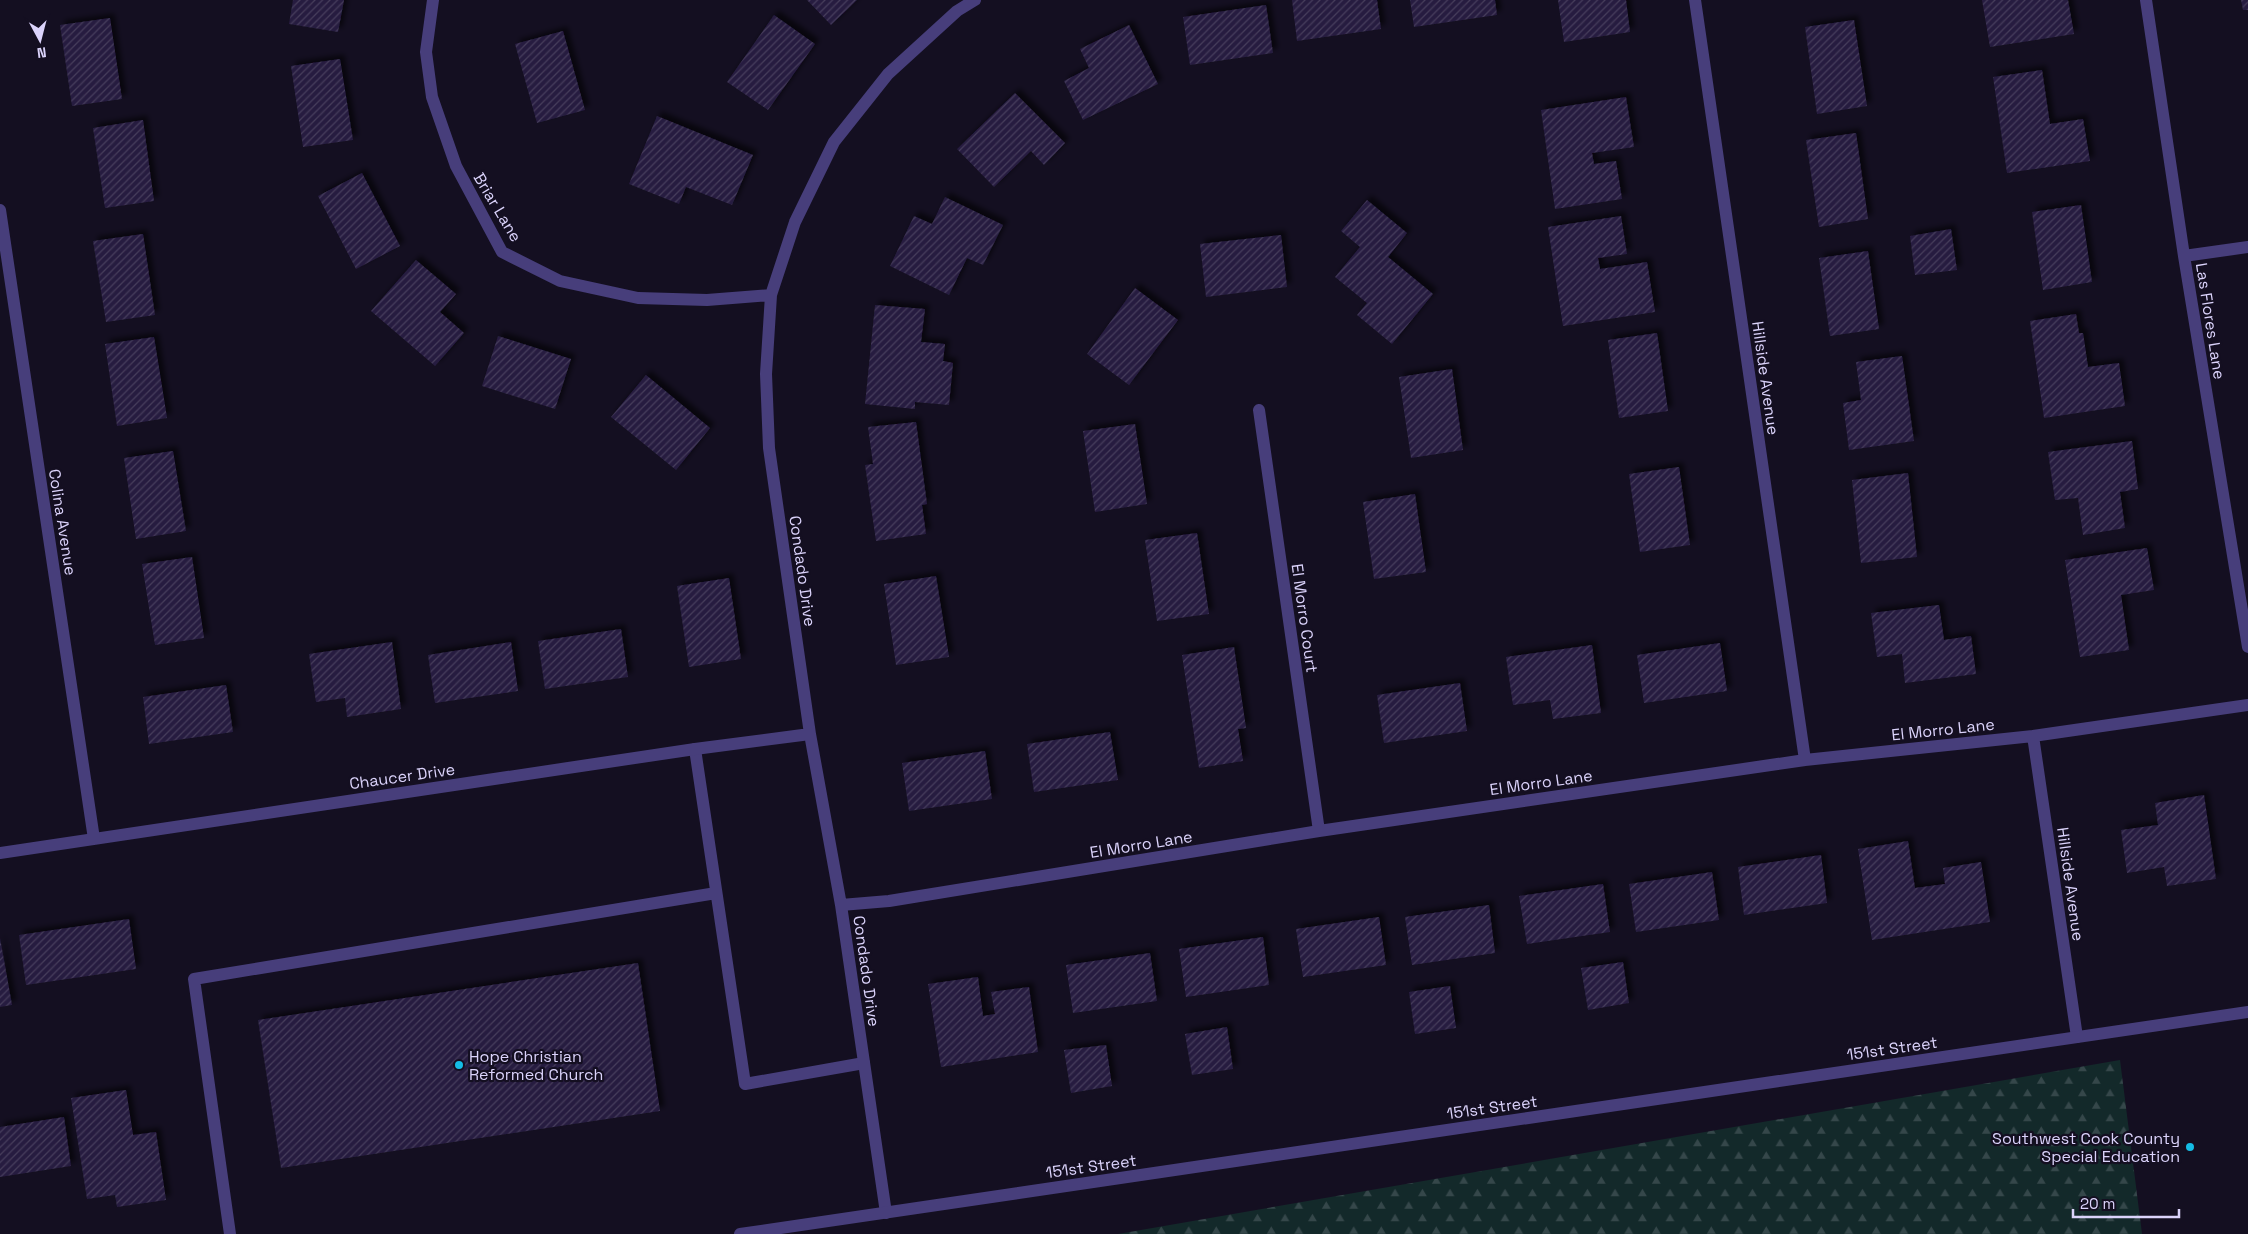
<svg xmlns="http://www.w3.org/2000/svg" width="2248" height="1234" viewBox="0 0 2248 1234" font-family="'Space Grotesk',sans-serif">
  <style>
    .forest { fill: url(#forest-firs) }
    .building { fill: url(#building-hatch); filter: url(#shadow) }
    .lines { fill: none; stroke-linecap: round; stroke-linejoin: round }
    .service { stroke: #473e7b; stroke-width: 12 }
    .minor { stroke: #473e7b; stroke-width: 12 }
    .tertiary { stroke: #473e7b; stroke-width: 12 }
    .poi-dot { fill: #15bce5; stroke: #140f21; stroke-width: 2 }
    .labels { text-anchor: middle; stroke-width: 4.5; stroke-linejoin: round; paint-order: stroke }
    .street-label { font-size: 16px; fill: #dbd3fb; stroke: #140f21 }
    .poi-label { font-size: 16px; fill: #dbd3fb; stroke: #140f21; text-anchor: start }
  </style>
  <defs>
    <pattern id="forest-firs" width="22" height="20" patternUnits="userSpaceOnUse" patternTransform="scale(1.25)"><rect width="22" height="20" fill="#13292a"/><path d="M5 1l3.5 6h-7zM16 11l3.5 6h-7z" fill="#35474a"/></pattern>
    <pattern id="building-hatch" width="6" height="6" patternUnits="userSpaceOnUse" patternTransform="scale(1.25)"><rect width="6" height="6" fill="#271d40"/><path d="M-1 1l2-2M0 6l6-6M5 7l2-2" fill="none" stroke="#463d5c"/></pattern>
    <filter id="shadow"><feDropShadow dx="4.5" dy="-4.5" stdDeviation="2.5" flood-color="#0009"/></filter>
  </defs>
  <rect width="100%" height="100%" fill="#140f21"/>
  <!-- forest -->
  <path class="forest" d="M2120,1060l22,174h-1024z"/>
  <!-- building -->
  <path class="building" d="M293,0h51l-6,32 -49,-8z
    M807,0h50l-26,25z
    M1292,0h85l4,29 -84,12z
    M1410,0h85l2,15 -83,12z
    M1558,0h68l4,32 -66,10z
    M1982,0h86l6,34 -84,13z
    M2241,0h7v10h-5z
    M1266,5l7,48 -83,12 -7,-48z
    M774,15l41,29 -47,66 -41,-28z
    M110,18l12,81 -50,7 -12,-81z
    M1854,20l13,86 -50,8 -12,-87z
    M1129,25l29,59 -75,36 -19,-39 25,-13 -9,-19z
    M563,31l22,79 -48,13 -22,-79z
    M340,59l13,81 -50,7 -12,-81z
    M2042,70l8,54 33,-5 7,42 -83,12 -14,-96z
    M1015,93l50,50 -21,22 -13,-14 -37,36 -37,-38z
    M1626,97l8,50 -42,6 2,11 22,-3 6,38 -67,10 -14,-99z
    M657,116l96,39 -21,50 -46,-18 -7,17 -50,-20z
    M143,120l11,81 -49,7 -12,-80z
    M1856,133l12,86 -49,8 -13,-87z
    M362,173l38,73 -44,23 -38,-73z
    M945,197l58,28 -20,40 -16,-7 -18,37 -59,-29 24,-50 18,8z
    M1367,200l40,33 -19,24 45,37 -41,50 -35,-29 10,-12 -32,-26 25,-30 -19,-16z
    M2081,205l11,77 -49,8 -11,-78z
    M1621,216l6,38 -29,4 2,11 47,-7 8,50 -92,14 -15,-99z
    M1951,229l6,41 -42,5 -5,-39z
    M143,234l12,81 -49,7 -13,-81z
    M1281,235l6,52 -81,10 -6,-53z
    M1868,251l11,78 -49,7 -11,-78z
    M416,260l40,34 -16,18 24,21 -29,33 -64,-55z
    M1135,288l43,32 -49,65 -42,-31z
    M875,305l50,4 -4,33 24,2 -2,17 10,2 -4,42 -34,-3v7l-50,-5z
    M2076,314l3,19h4l5,34 31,-4 6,43 -81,12 -14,-97z
    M1657,333l11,78 -49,7 -11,-78z
    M498,336l73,23 -16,50 -73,-23z
    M154,337l13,81 -50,8 -12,-82z
    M1902,356l12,85 -65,9 -6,-47 18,-3 -5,-38z
    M1452,369l11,81 -52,8 -12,-81z
    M646,375l64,53 -34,42 -65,-53z
    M916,422l11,82 -5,1 4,29 -50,7 -11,-76 8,-1 -5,-37z
    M1135,424l12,80 -52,8 -12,-81z
    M2132,441l6,48 -18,3 5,36 -42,7 -5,-37 -23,2 -7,-48z
    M173,451l13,80 -50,8 -12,-81z
    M1679,467l11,78 -50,7 -11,-78z
    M1908,473l9,84 -56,6 -9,-83z
    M1415,494l11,78 -52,7 -11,-77z
    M1197,533l12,81 -52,7 -12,-81z
    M2147,548l7,42 -33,5 8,55 -49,7 -15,-97z
    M192,557l12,81 -49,7 -13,-81z
    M936,576l13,81 -53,8 -12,-81z
    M729,578l12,81 -52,8 -12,-81z
    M1939,605l5,35 27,-4 5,38 -71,9 -3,-29 -25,3 -6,-44z
    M621,629l7,48 -83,12 -7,-48z
    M392,642l9,67 -54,8 -2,-19 -29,4 -7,-48z
    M511,642l7,49 -83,12 -7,-48z
    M1720,643l7,48 -83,12 -7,-48z
    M1592,645l9,68 -48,6 -3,-19 -37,5 -7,-48z
    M1234,647l12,81 -8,1 5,32 -44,7 -17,-113z
    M1460,683l7,48 -83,12 -7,-48z
    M226,685l7,47 -84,12 -6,-47z
    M1110,732l8,48 -84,12 -7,-48z
    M985,751l7,48 -83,12 -7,-48z
    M2204,795l12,84 -49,7 -3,-19 -37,6 -6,-43 37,-5 -3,-22z
    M1908,841l7,47 30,-4 -2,-16 38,-6 9,60 -118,18 -14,-91z
    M1821,855l6,48 -83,12 -6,-48z
    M1712,872l7,48 -83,12 -7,-48z
    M1603,884l7,48 -83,12 -8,-48z
    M1489,905l6,48 -83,12 -7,-48z
    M1379,917l7,48 -83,12 -7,-48z
    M129,919l7,50 -110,16 -7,-50z
    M1263,937l6,48 -83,12 -7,-48z
    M0,938l12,67 -12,2z
    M1150,953l7,48 -84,12 -7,-48z
    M1623,962l6,41 -41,7 -7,-42z
    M638,963l22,148 -379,57 -23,-148z
    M978,977l5,39 12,-2 -4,-22 38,-5 9,65 -97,15 -13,-83z
    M1450,986l6,42 -41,6 -6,-42z
    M1227,1027l6,42 -41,6 -7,-41z
    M1106,1045l6,41 -41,7 -7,-43z
    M126,1090l7,45 23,-3 10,68 -49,7 -2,-12 -28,4 -16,-101z
    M64,1117l7,49 -71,11v-50z"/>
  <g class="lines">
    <!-- service -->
    <path class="service" d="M695,749l50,335 119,-21
      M230,1234l-36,-255 522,-86"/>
    <!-- minor -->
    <path class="minor" d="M433,0l-7,52 6,45 24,69 46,86 58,29 78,17 69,2 64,-5
      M1695,0l110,760
      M2146,0l38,256 64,391
      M0,210l94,629
      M2184,256l64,-9
      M1259,410l60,421
      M2033,736l44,301
      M0,853l695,-104 115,-15
      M841,905l48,-4 430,-70 486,-71 228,-24 215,-31
      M886,1213l-45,-308 -31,-171 -41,-286 -3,-74 5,-79 24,-73 39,-80 54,-68 69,-63 18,-11"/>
    <!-- tertiary -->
    <path class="tertiary" d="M740,1234l1508,-222"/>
  </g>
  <!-- markers -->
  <g class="poi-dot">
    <circle cx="459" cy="1065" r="5"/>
    <circle cx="2190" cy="1147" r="5"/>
  </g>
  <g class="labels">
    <!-- street labels -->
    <g class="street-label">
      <text transform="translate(498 207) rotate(59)" y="6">Briar Lane</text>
      <text transform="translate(2211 321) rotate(81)" y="6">Las Flores Lane</text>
      <text transform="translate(1766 378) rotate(82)" y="6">Hillside Avenue</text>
      <text transform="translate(63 522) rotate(81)" y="6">Colina Avenue</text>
      <text transform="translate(803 571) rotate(82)" y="6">Condado Drive</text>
      <text transform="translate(1305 618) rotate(82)" y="6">El Morro Court</text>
      <text transform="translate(1943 729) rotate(-6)" y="6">El Morro Lane</text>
      <text transform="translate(402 776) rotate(-8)" y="6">Chaucer Drive</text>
      <text transform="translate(1541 782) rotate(-8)" y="6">El Morro Lane</text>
      <text transform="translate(1141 844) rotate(-9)" y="6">El Morro Lane</text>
      <text transform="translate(2071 884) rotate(82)" y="6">Hillside Avenue</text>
      <text transform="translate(867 971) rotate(82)" y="6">Condado Drive</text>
      <text transform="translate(1892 1048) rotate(-8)" y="6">151st Street</text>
      <text transform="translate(1492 1107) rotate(-8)" y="6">151st Street</text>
      <text transform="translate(1091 1166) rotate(-8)" y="6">151st Street</text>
    </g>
    <!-- poi labels -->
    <g class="poi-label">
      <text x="469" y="1062">Hope Christian<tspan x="469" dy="18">Reformed Church</tspan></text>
      <text x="2180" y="1144" text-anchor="end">Southwest Cook County<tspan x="2180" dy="18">Special Education</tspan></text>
    </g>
  </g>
  <!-- north arrow -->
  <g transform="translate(40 40) rotate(173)" stroke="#140f21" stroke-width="4" paint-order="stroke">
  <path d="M0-4L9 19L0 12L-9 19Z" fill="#dbd3fb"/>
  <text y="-8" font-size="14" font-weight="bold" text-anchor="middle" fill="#dbd3fb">N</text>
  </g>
  <!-- scale -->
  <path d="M2073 1209v8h106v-8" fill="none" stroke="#dbd3fb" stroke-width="2.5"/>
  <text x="2080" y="1209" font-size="15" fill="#dbd3fb" stroke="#140f21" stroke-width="4" paint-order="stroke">20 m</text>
</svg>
